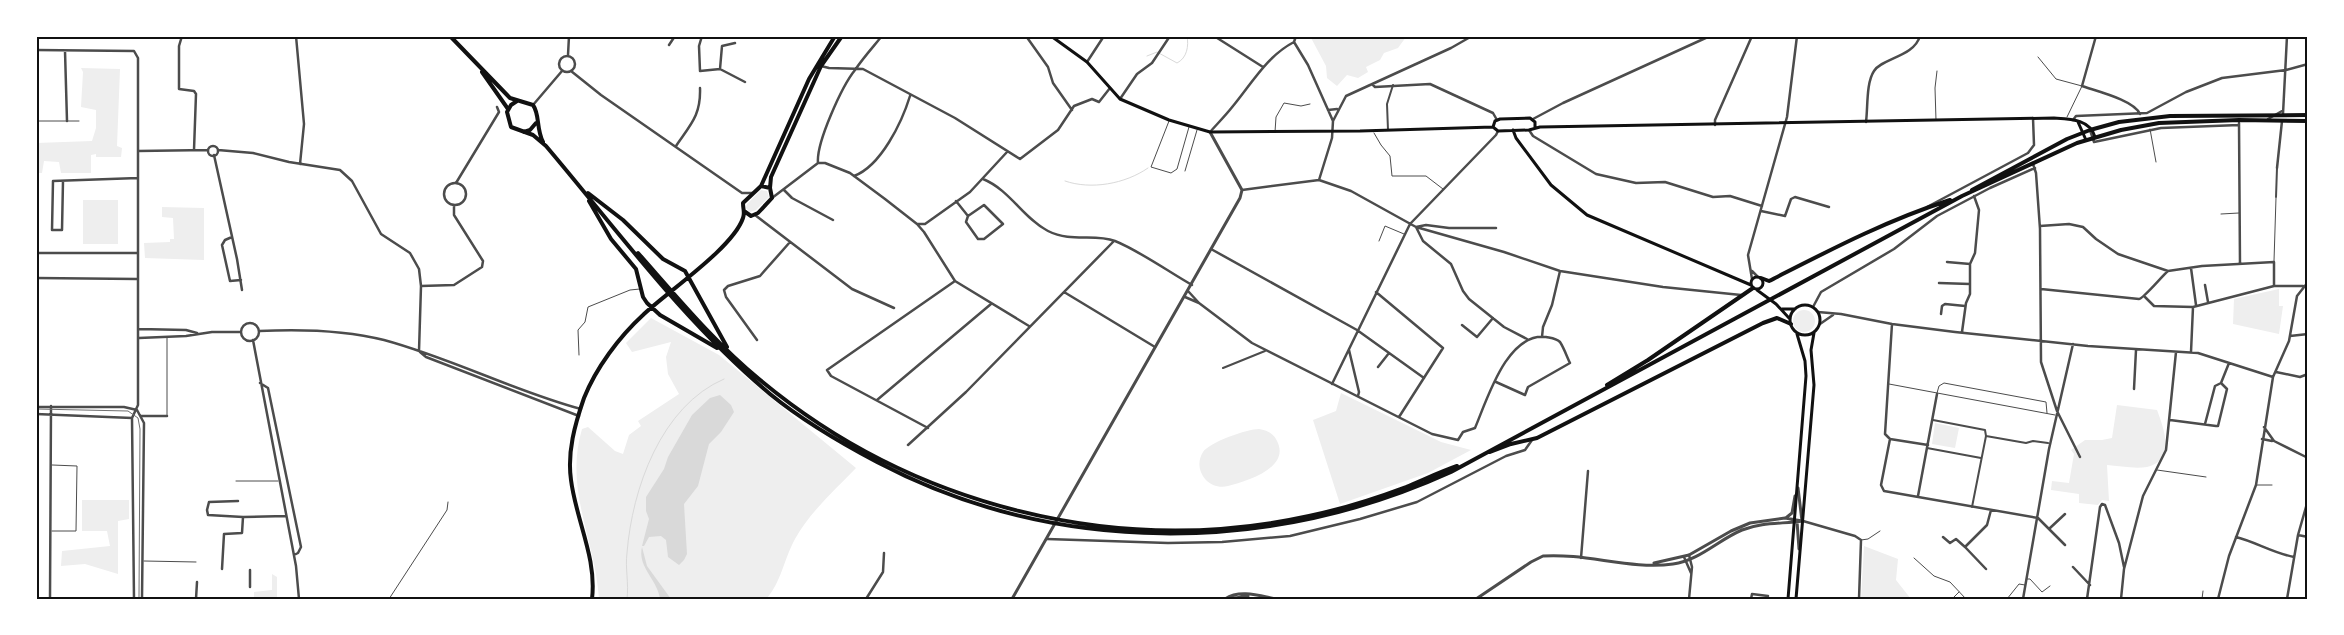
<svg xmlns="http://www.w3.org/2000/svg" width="2344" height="635" viewBox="0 0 2344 635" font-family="Cabin,sans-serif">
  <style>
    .green { fill: #eee }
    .water { fill: #d9d9d9 }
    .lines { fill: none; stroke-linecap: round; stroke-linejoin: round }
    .stream { stroke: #d9d9d9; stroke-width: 1 }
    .service { stroke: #4c4c4c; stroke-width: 1 }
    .pedestrian { stroke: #4c4c4c; stroke-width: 2 }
    .minor { stroke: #4c4c4c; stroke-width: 2.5 }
    .tertiary { stroke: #4c4c4c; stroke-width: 3 }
    .secondary { stroke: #111; stroke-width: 3 }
    .primary { stroke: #111; stroke-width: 4 }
    .tram { stroke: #707070; stroke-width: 1 }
    .neatline { fill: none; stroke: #111; stroke-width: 2 }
  </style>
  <rect width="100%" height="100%" fill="#fff"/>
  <!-- green -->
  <path class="green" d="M1310,36h99l-3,1 -8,11 -14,5 -4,7 -14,7 2,5 -10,6 -11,-3 -10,11 -10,-8 -1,-12z
    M81,68l39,1 -3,77 5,2 -1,9h-25v-3l-5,1v18h-30l-2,-11 -15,-1 -2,12h-6v-30l56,-2 4,-13v-18l-15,-3 2,-35z
    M761,190l6,1 2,6 -13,13 -6,2 -4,-4 1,-4z
    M83,200h35v44h-35z
    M162,207l42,1v52l-59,-2 -1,-15 26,-1v-3h4l-1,-21 -11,-1z
    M2279,289v17h4l-4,28 -46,-10 1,-25z
    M1793 321a11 11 0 1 1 22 0a11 11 0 1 1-22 0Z
    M651,318l68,37 137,113c-22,23 -46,44 -61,71 -11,20 -14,44 -29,60h-167c-4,-61 -35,-109 -17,-170l6,-2 27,24 8,3 6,-19 12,-9 -3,-5 41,-27 -11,-20 -2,-17 5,-15 -39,10 -6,-9z
    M1341,393l100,49 30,8 -43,23 -88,31 -27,-84 23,-9z
    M2117,405l40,5c7,19 19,50 -10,57 -12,2 -28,-1 -40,-2l2,36 -7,-1 -4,5 -19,-2v-9l-28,-4 1,-9 17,2 5,-29 -3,-4 14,-10h17l10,-2z
    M1935,423l24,5 -4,20 -23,-4z
    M1259,429c8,1 15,5 18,12 14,27 -31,40 -49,45 -20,5 -36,-17 -25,-34 7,-10 44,-23 56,-23z
    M82,500h47v19l-11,2v53l-33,-10 -24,2 1,-15 48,-5 -3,-15h-25z
    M1864,546l34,13 -2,21 15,19h-50z
    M272,574l5,3v22h-23v-7l18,-2z"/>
  <!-- water -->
  <path class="water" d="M720,395l11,10 3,7 -13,20 -12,12 -11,42 -14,18 3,50 -3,6 -5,5 -11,-8 -2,-17 -5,-4 -12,1 -5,9h-2l7,-27 -3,-8v-14l18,-28 4,-12 24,-42 18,-17z
    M642,547l5,19 24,33h-11c-2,-19 -23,-32 -18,-52z"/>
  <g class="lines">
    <!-- stream -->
    <path class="stream" d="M1147,56l10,-4 20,11c10,-5 12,-17 10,-27
      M1065,181c26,9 60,3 83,-13
      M627,599c2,-16 -2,-31 0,-46 5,-64 34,-147 97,-174"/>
    <!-- service -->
    <path class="service" d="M2038,57l18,22 26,7 -15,31
      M1936,120l-1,-32 2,-17
      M36,121h43
      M1169,121l-18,46 20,6 6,-4 12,-42
      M2150,129l6,33
      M1275,132l1,-15 8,-14 17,3 9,-2
      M1374,133l7,12 9,11 2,20h34l17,13
      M1185,171l12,-41
      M2221,214l18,-1
      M1379,241l6,-15 19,8
      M2274,261l2,-63
      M579,355l-1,-25 7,-8 3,-15 42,-17 10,-1
      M1889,384l166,31
      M1937,393l2,-7 5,-3 102,19 1,11
      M167,415v-78
      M2157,470l49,7
      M236,481h42
      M2257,485h15
      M52,531h24l1,-65 -25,-1
      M1861,540l7,-1 12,-8
      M1914,558l20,18 16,6 16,17
      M144,561l52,1
      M2027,579h3l12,13 8,-6
      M389,599l58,-89 1,-8
      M1952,599l7,-7
      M2007,599l12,-15 6,1
      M2202,599l1,-8"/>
    <!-- pedestrian -->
    <path class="pedestrian" d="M823,36l3,2
      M1388,130l-1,-26 6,-19
      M2276,197l1,-29
      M1223,368l42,-17
      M1933,420l52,10 1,6 40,7 7,-2 15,2
      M1927,448l54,10
      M1972,507l14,-71"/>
    <!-- minor -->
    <path class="minor" d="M182,36l-3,10v43l15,2 2,3 -2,56
      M296,36l8,88 -4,40
      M702,36l-3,10 1,25 20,-2 25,13
      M1026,36l22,31 5,16 19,27
      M1214,36l49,31
      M2096,36l-14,50c14,5 52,14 58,28
      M1406,37l3,-1
      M1294,42l14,23 25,56
      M1294,42l2,-6
      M669,45l6,-9
      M36,50l98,1 4,7v347l-6,13 2,181
      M65,51l2,70
      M568,55l1,-19
      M559 64a8 8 0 1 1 16 0a8 8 0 1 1-16 0Z
      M1087,62l17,-26
      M821,66l8,2 34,1 92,49 65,41 38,-29 16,-24 18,-7 7,3 11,-14
      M720,69l2,-23 13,-3
      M571,71l30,24 141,98h11
      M1372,84l3,3 55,-3 63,29 4,7
      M1120,99l17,-25 15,-11 18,-27
      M533,105l29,-34
      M1328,110l9,-1
      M2283,114l4,-78
      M1533,119l30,-16 147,-67
      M2268,119l14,-8
      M2073,120l3,-4 71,-3 39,-21 36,-14 64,-8 22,-6
      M1866,122c2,-15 0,-39 8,-51 8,-13 40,-14 46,-35
      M2239,123l1,141
      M1715,125v-5l37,-84
      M1529,130l4,6 63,38 40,9 29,-1 48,15 17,-1 32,10
      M2090,130l4,12 67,-14 78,-3
      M1210,132c8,-9 16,-17 23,-26 19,-23 34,-50 61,-64
      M676,146c15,-22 25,-31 24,-58
      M208 151a5 5 0 1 1 10 0a5 5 0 1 1-10 0Z
      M218,150l35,3 36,9 51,8 12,11 29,53 29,19 9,16 2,17
      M138,151l70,-1
      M214,155l23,104 5,31
      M818,163h7l25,10 35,26 32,25 7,8 31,49 74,45
      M2033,164l3,9 4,56 1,133 16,49 23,46
      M2277,168l5,-47
      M854,176c27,-10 48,-54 56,-80
      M983,179c27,11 40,39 65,52 24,12 46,2 67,10 23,9 54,31 77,44
      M1319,180l13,-42 1,-17 13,-25 105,-48 21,-12
      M63,181l-1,49h-10l1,-49 85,-3
      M456,183l43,-71 -2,-5
      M444 194a11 11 0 1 1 22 0a11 11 0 1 1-22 0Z
      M784,190l8,8 41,22
      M1242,190l77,-10 32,11 65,36 88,25 56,19 103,16 78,8
      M772,198l46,-35c-2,-20 24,-77 37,-93 8,-12 18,-23 27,-34
      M956,201l12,15 -2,6 12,17h6l19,-15 -19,-19 -16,11
      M1927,207l101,-54 6,-8 -1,-27
      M1761,211l24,5 6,-17 4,-2 34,10
      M755,215l97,74 42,19
      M917,224h8l45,-32 37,-40
      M2040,226l29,-2 14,3 13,12 22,15 50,17 34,-5 72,-4v24
      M1496,228h-47l-23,-3 -10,2 7,14 28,23 12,27 6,8 35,28 23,12
      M232,237l-7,3 -3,5 8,36 11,-1
      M1211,249l146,81 67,48
      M36,253h101
      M1947,262l23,2
      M2191,268l5,37
      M1752,271l6,6
      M36,278l101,1
      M1752,279l-4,-24 39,-138 10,-81
      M1939,283l31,1
      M2205,285l3,17
      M2041,289l98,10c4,0 23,-23 29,-28
      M1188,291l11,12 53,40 180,91 26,6 5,-8 12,-4c12,-28 32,-96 71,-91 5,1 10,1 14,5 4,6 7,15 10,21l-42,24 -3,8 -29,-13
      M1064,292l91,55
      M1376,292l67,56 -44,69
      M1185,297l14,6
      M2145,297l9,9 39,1 81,-21h29
      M1813,307l8,-15 73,-43 43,-33 53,-28 45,-20
      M1818,312l23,2 51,10 63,8 133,14 110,7 75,24
      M1941,314l1,-8 3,-2 20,2
      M241 332a9 9 0 1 1 18 0a9 9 0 1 1-18 0Z
      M1820,324l13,-9
      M1892,324l-7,110 5,5 38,6
      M1462,325l15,12 16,-19
      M139,329l47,1 11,3
      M259,331c41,-2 85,-1 125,9 67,18 130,51 197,69
      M1962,332l4,-29 4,-9v-30l5,-11 4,-43 -5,-14
      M2290,336l18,-2
      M1542,337l1,-10 9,-22 8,-34
      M139,338l47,-2 26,-4h29
      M253,340l43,226 3,33
      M757,340l-31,-43 -2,-7 4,-4 32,-10 30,-34
      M1349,350l10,42 -1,4
      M419,351l2,-65 33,-1 28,-18 1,-6 -29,-46v-10
      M420,352l6,5 153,59
      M2191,352l2,-45
      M1378,367l11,-14
      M2276,372l24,5 8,-3
      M260,383l8,5 33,159 -3,6 -4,2
      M2221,383l8,-20
      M1332,384l78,-160 86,-89 2,-4
      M2134,389l2,-39
      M877,400l114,-96
      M36,407h88l13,3
      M137,410l7,13 -2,176
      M36,414l96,4
      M141,416h26
      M2170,420l46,6h2l9,-37 -6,-6 -6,3 -10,38
      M2264,427l10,14 34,17
      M928,428l-97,-52 -4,-6 128,-89
      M1890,439l-9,46 3,6 154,27 27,27
      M2262,439l10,2
      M908,445l58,-53 148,-151
      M1918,496l19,-102
      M238,501l-29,1 -2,8 1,5 35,2
      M2102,504l3,1 14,38 5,24
      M1803,521l52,15 6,4 -2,59
      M2050,528l15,-14
      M2298,535l10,2
      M1943,537l7,6 6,-4 9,8
      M2236,537c20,5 37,16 58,20
      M1047,539l121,4 54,-1 68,-6 70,-17 57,-17 89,-46 19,-6 7,-10
      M1684,557l7,16
      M1581,558l7,-87
      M2073,567l17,18
      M222,569l2,-35 18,-1 1,-16 43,-1
      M1986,569l-21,-22 22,-22 4,-15
      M250,587v-17
      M50,599l1,-193
      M196,599l1,-17
      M866,599l17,-27 1,-19
      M1689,599l3,-32 -3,-12
      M1751,599l1,-5 16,2
      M2023,599l26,-150 24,-105
      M2087,599l13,-92 2,-3
      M2121,599l3,-30 19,-73 23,-46 10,-98
      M2218,599l11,-43 27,-71 17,-108 16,-36 8,-45 11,-14
      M2287,599l11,-64 10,-35"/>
    <!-- tertiary -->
    <path class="tertiary" d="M1798,488l4,33
      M1787,517l5,-4 3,-17
      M1797,521l2,28
      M1654,563l35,-8 42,-24 19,-8 35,-5 17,3
      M1012,599l228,-401 2,-8 -32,-58
      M1225,599c15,-10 35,-3 51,0
      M1229,599l19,-3
      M1476,599l55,-37 12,-6c43,-3 88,14 130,8 27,-4 45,-24 69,-34 20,-8 40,-6 61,-9"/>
    <!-- secondary -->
    <path class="secondary" d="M1051,36l36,26 33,37 49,21 41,12 150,-1 133,-4
      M2078,122l8,18
      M1493,127l5,4 31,-1 11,-3 514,-9c16,1 36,1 41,19
      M1493,127l2,-6 5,-2 30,-1 5,4v5
      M1513,130l3,8 35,47 36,30 164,70
      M1751 283a6 6 0 1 1 12 0a6 6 0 1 1-12 0Z
      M1757,290l19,14 13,14
      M1790 320a15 15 0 1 1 30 0a15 15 0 1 1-30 0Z
      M1782,309h13
      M1788,599l18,-223 -1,-15 -8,-27
      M1796,599l18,-214 -3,-35 3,-17"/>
    <!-- primary -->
    <path class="primary" d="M450,36l60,62 23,7c7,10 3,23 10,37
      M482,72l26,37
      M517,101l-6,4 -4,7 4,15 22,8 13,11c72,85 138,176 224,248 33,27 69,48 107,68 179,94 391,93 574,10l511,-276 115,-53 44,-13 38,-7 80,-3 69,1
      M524,132l6,-2 6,-7
      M761,186l48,-107 26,-43
      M770,188l1,-11 50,-111 21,-30
      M1972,190l95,-51 23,-9 29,-8 51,-6 138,-1
      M588,193l35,27 40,39 22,12 42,76
      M589,201l22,38 25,30 7,28 4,6 13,12 57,33
      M638,253c39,44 76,89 121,126 152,127 357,179 550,137 33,-7 65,-17 97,-29 17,-7 34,-15 51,-21
      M1761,278l8,3c59,-30 118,-61 181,-81
      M1607,385l41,-25 105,-72
      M1490,452l21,-8 26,-6 226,-115 14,-5 14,6
      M592,599c5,-41 -16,-79 -21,-119 -4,-28 4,-56 13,-82 12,-30 35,-61 59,-83 24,-23 90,-67 100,-97 2,-5 0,-9 0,-15l18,-17 9,2 2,10 -14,15 -7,3 -7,-5"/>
    <!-- tram -->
    <path class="tram" d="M36,409l92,2 10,7 2,11 -1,170"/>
  </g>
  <!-- border -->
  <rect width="2344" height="635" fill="none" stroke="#ffffff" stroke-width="75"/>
  <rect x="38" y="38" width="2268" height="560" class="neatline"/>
</svg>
